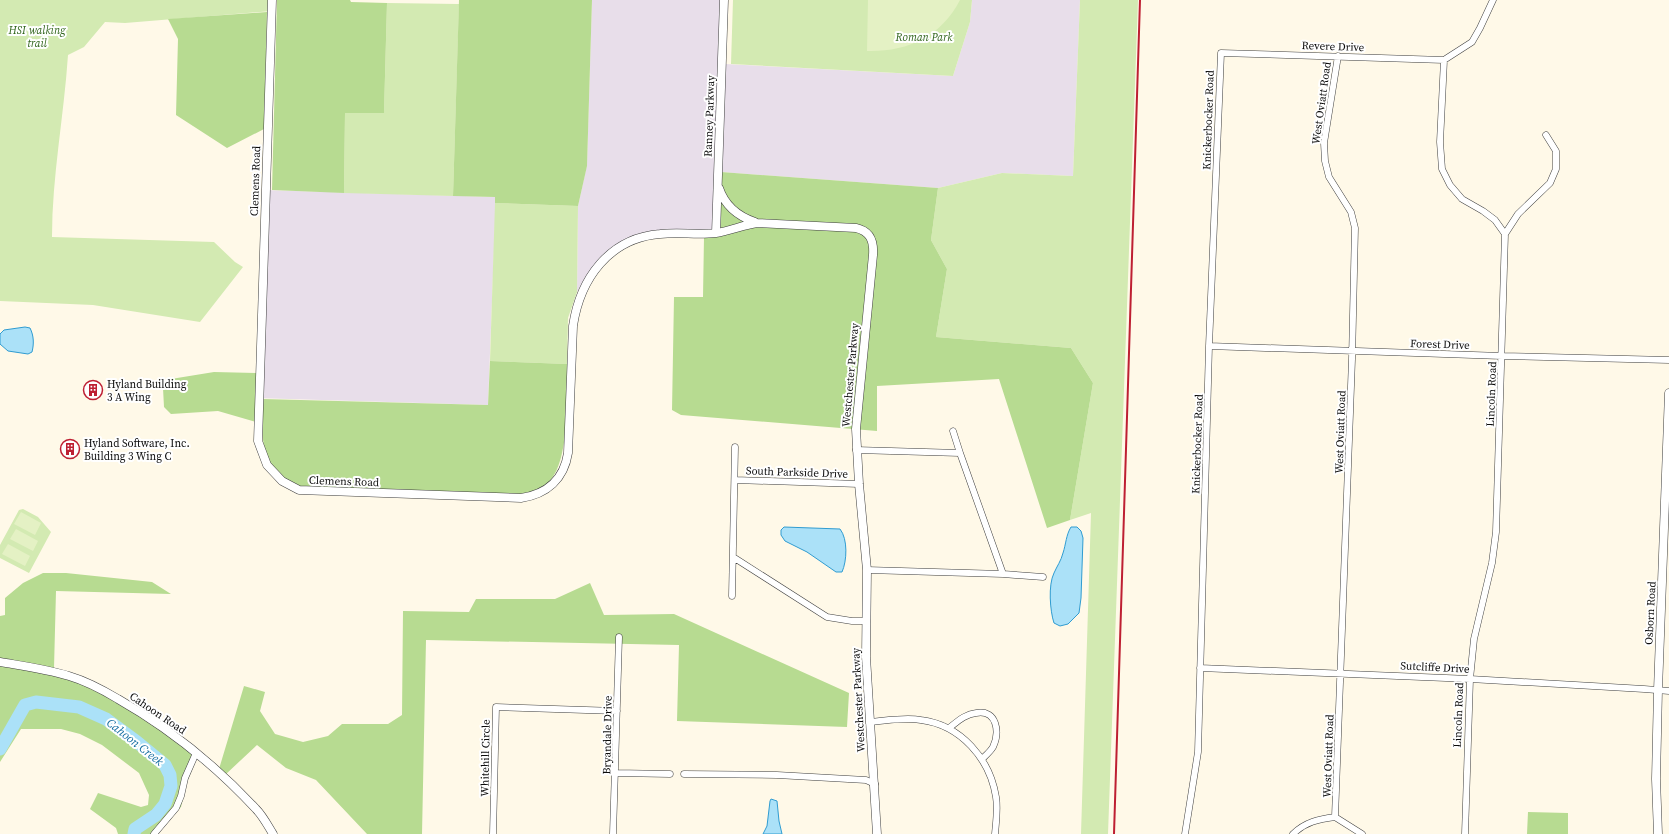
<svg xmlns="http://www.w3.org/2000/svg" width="1669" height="834" viewBox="0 0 1669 834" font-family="'Source Serif 4',serif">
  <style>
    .industrial { fill: #e8deea }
    .green { fill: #d3eab2 }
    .forest { fill: #b7db91 }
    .pitch { fill: #e4f1c4 }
    .water { fill: #abe1f8; stroke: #309cd1 }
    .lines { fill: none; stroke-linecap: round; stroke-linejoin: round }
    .river { stroke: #abe1f8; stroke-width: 13 }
    .minor-casing { stroke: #3e3e3e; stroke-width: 7 }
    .tertiary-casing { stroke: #3e3e3e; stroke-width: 9 }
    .minor { stroke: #fff; stroke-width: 6 }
    .tertiary { stroke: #fff; stroke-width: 8 }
    .rail { stroke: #be1f32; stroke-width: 2 }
    .labels { text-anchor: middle; stroke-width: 4; stroke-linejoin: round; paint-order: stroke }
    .park-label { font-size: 11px; font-style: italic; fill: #2e631a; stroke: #fff }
    .street-label { font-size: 11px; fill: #0b0b0b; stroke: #fff }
    .poi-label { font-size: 11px; fill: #0b0b0b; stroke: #fff; text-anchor: start }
    .water-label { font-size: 12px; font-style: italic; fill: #116b9f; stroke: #fff }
  </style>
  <rect width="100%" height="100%" fill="#fff9e8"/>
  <!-- industrial -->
  <path class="industrial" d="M592,0h129l-8,230h-56l-23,7 -23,13 -21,20 -13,22 1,-86 9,-41z
    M972,0h108l-7,176 -71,-3 -64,15 -217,-16 4,-108 228,12 17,-54z
    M263,190l233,7 -8,208 -232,-7z"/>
  <!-- green -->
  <path class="green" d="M0,0h272v11l-147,12 -20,-1 -21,25 -16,8c-4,61 -16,121 -16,182l162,5 21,20 8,5 -43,55 -107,-17 -93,-4z
    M733,0h239l-2,22 -17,54 -222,-12z
    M1080,0h58l-30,834h-27l10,-321 -21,7 23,-137 -22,-35 -135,-11 11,-68 -16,-29 7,-52 64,-15 71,3z
    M387,3l72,1 -6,192 -109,-3 1,-80h39z
    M495,203l83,3 -1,86 -9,26 -1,46 -77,-3z
    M23,509l15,8 13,15 -22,41 -29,-15v-13l19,-35z"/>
  <!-- forest -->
  <path class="forest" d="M277,0h73l1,2 36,1 -3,110h-39l-1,80 -72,-3z
    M459,0h133l-5,166 -9,40 -83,-3v-6l-42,-1z
    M267,12l-3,117 -37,19 -51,-33 2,-76 -10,-20z
    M721,172l217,16 -7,52 16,29 -11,68 135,11 22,35 -23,137 -23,8 -48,-149 -122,7v45l-196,-16 -9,-5 2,-113h29l1,-60 16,-1z
    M490,361l77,3c-1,30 4,97 -19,119 -7,7 -18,9 -28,11l-219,-7c-5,-2 -11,-4 -15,-6 -28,-19 -24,-53 -23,-82l225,6z
    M214,372l43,1 -1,49 -38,-11 -47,3 -7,-7 -1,-19 8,-9z
    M43,573h23l86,9 19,12 -115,-3 -2,77 24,9 121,75 -12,30 -6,25 -24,27h-39l-2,-6 -26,-19 8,-16 43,14 7,-2 1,-10 -10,-22 -37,-28 -22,-11 -19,-5h-40l-21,33v-146l5,-1v-17l18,-15z
    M590,583l14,32 70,-1 175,79 -2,34 -170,-6 2,-76 -253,-5 -4,194h-55l-51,-54 -30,-12 -29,-23 -32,30 -6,-6 25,-83 21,6 -5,19 15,23 28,8 25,-6 14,-12h46l14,-9 1,-104 66,1 7,-13h79z
    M1528,812l40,1v21h-41z"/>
  <!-- pitch -->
  <path class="pitch" d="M868,0h92c-19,37 -53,52 -93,51z
    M21,512l20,11 -6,12 -21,-11z
    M16,529l22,12 -5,10 -23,-12z
    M8,544l22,12 -5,10 -23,-12z"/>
  <!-- water -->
  <path class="water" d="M25,327l5,1c4,8 4,16 2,24l-4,2 -20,-3 -8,-7v-10l4,-4z
    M784,527l56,2c8,10 7,32 2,43h-6l-29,-20 -22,-11 -4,-6v-5z
    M1071,527h6l4,4 2,7 -2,60 -2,15 -11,11 -8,2 -6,-3c-4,-12 -6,-38 0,-50 3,-7 7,-12 9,-20 3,-9 3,-18 8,-26z
    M771,799l6,2 2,20 3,13h-19l4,-8 3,-25z"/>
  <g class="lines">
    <!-- river -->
    <path class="river" d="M0,749l25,-44 11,-3 43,5 27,12 31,23 28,23 5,10 1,11 -6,18 -9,11 -21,14 -1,5"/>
    <defs>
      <path id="minor" d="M1444,60l-4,82 2,27 8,16 12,14 21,12 12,9 10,14 -9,298 -4,31 -18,76 -4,40 -5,155
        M1444,60l28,-18 8,-14 13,-28
        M1505,234l13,-20 32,-31 6,-14v-18l-10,-16
        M1209,346l293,10 167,4
        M953,431l7,22
        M856,450l104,3 43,121 40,3
        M735,480l124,4
        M733,557l94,60 25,4h15
        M867,570l136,4
        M732,596l3,-149
        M1200,668l270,11 174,10 25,2
        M869,722c17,-1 35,-5 52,-2 40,5 69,39 75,77 2,12 0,25 -1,37
        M949,728c8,-6 16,-14 27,-15 21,-4 24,19 17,34 -3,5 -7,8 -11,12
        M616,773l54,1
        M684,774l93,1 89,5 9,4
        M1335,817l17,-458 3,-131 -4,-16 -22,-35 -4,-16 -1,-18 14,-87
        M1335,817l27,17
        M154,834l22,-26 5,-12 4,-18 11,-25
        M493,834l3,-127 121,4
        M613,834l6,-197
        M1185,834l13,-82 11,-406 12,-293 223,7
        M1293,834c12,-12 26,-15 42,-17"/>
      <path id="tertiary" d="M272,0l-14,441 9,24 15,16 17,9 222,8c26,-4 43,-19 47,-45l5,-127c7,-47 36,-88 87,-92 19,-2 37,1 56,-1 14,-2 27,-8 41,-10l99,5c14,3 18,13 17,27l-17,174 3,55 8,86 -1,87 11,177
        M719,188c6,18 18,28 36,34
        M716,233l8,-233
        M0,662c23,4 46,7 69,14 17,5 34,14 49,23 51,29 98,67 138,110 7,7 12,17 17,25
        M1658,834l-2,-55 2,-89 11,-297"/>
    </defs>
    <!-- minor casing -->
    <use href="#minor" class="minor-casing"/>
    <!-- tertiary casing -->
    <use href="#tertiary" class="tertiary-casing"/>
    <!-- minor -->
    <use href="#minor" class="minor"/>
    <!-- tertiary -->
    <use href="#tertiary" class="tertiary"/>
    <!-- rail -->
    <path class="rail" d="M1114,834l26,-834"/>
  </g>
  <!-- icons -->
  <defs>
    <symbol id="building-ring" viewBox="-11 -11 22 22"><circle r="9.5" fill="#fff" stroke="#be1f32" stroke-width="1.5"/><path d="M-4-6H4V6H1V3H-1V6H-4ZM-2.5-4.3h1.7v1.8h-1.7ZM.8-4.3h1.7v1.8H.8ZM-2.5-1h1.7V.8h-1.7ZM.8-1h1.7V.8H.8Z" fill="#be1f32"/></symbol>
  </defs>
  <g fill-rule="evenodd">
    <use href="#building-ring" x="82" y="379" width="22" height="22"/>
    <use href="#building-ring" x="59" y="438" width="22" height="22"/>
  </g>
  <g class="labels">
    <!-- park labels -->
    <g class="park-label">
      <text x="37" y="34">HSI walking<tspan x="37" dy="13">trail</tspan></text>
      <text x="924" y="41">Roman Park</text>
    </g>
    <!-- street labels -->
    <g class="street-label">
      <text transform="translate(1333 46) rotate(2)" y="4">Revere Drive</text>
      <text transform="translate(1321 103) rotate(-82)" y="4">West Oviatt Road</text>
      <text transform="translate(709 116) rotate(-88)" y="4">Ranney Parkway</text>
      <text transform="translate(1208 120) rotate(-88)" y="4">Knickerbocker Road</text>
      <text transform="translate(255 181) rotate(-88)" y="4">Clemens Road</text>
      <text transform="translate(1440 344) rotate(2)" y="4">Forest Drive</text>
      <text transform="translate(850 375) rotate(-85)" y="4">Westchester Parkway</text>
      <text transform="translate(1491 394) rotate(-88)" y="4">Lincoln Road</text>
      <text transform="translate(1340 432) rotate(-88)" y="4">West Oviatt Road</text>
      <text transform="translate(1197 444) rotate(-88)" y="4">Knickerbocker Road</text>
      <text transform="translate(797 472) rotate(2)" y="4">South Parkside Drive</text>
      <text transform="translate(344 481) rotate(2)" y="4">Clemens Road</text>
      <text transform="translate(1650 613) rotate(-87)" y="4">Osborn Road</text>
      <text transform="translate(1435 667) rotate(3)" y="4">Sutcliffe Drive</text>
      <text transform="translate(858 700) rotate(-93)" y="4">Westchester Parkway</text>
      <text transform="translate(158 713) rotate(34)" y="4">Cahoon Road</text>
      <text transform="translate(1458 715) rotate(-88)" y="4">Lincoln Road</text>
      <text transform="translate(607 735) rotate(-89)" y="4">Bryandale Drive</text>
      <text transform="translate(1328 756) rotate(-88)" y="4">West Oviatt Road</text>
      <text transform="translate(485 758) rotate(-89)" y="4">Whitehill Circle</text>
    </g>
    <!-- poi labels -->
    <g class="poi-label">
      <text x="107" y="388">Hyland Building<tspan x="107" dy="13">3 A Wing</tspan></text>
      <text x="84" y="447">Hyland Software, Inc.<tspan x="84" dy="13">Building 3 Wing C</tspan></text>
    </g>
    <!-- water labels -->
    <g class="water-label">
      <text transform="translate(135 742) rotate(38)" y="4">Cahoon Creek</text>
    </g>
  </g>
</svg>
